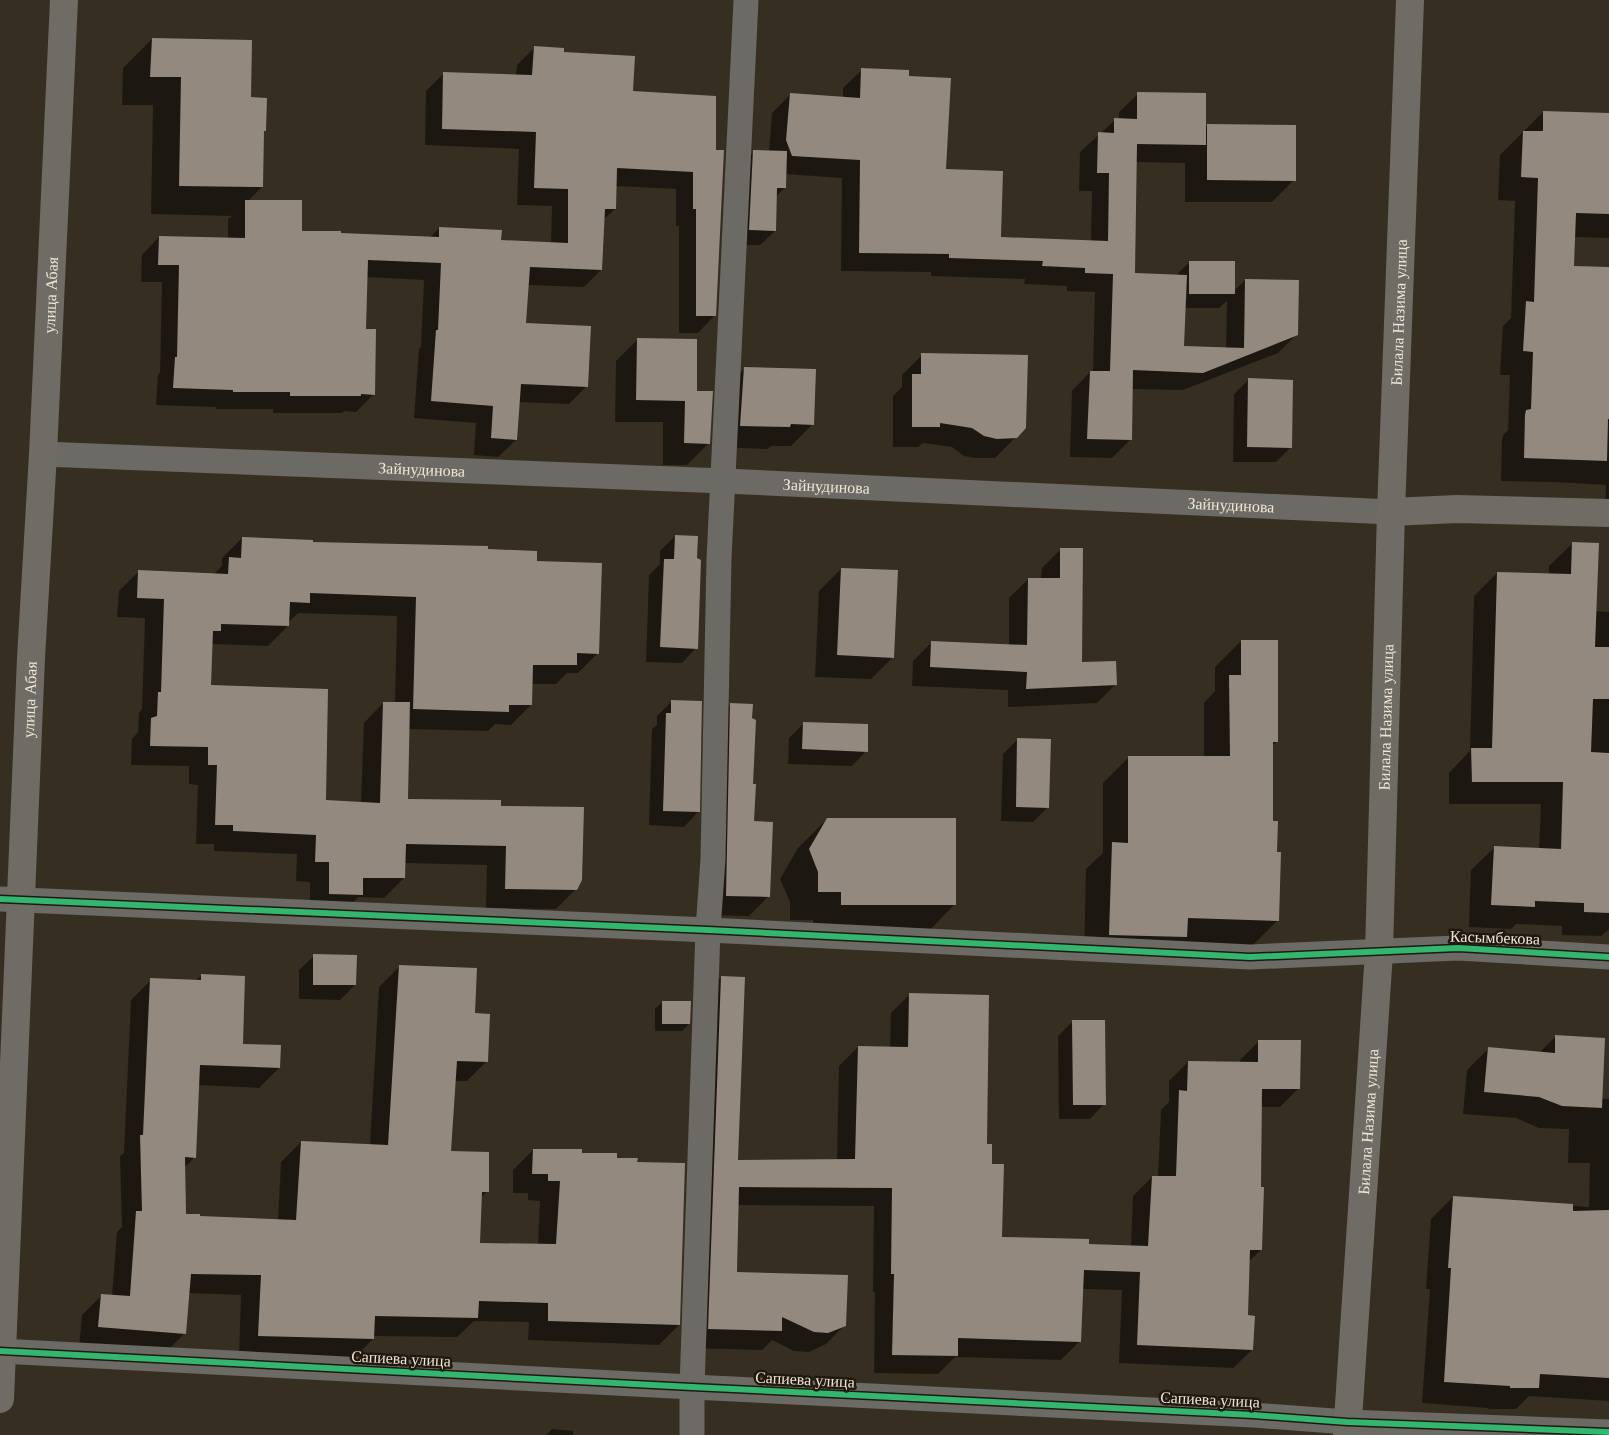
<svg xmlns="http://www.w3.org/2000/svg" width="1609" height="1435" viewBox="0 0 1609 1435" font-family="'Times New Roman',serif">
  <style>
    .shadow { fill: #0007; fill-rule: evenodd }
    .building { fill: #93897f }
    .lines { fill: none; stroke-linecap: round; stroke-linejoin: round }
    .street { stroke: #6c6a65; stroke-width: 25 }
    .secondary { stroke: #6e6c65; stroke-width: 28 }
    .cycleway-casing { stroke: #21190e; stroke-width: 9 }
    .cycleway { stroke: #33b770; stroke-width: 6 }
    .labels { text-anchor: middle; stroke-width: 5; stroke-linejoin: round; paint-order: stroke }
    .street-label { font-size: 16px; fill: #efe5d5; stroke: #21190e }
  </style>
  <rect width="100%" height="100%" fill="#362e20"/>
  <!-- shadow -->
  <path class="shadow" d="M152,39l97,60 16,31 -2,2 -1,55 -15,15 54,30 128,6 10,-10 61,13 51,3 1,-38 -35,-1 2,-56 -94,-4 1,-54 18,-18 72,2 1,-10 17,-17 28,5 70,40 83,4v218l-17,18h-19v-107h-3v-37l-61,-3v23l-12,11 -2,50 -17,17 -57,-2 -3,39 62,63 -17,17 -51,-2 -2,38 -18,17 -24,-2 2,-32 -62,-5 5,-69 2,-2 3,-67 -58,-3 -1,53 9,64 -18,18 -12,-1 -2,2h-69v-4h-57v-2l-60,-2 2,-30 2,-2 2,-91h-21l1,-27 17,-18 69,2v-20l4,-3 -81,-2 2,-109h-31l1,-37z
    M862,70l46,7 37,93 55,68 91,3 1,-50h-13l1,-39 35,-32h4v-8l19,-18 66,35 3,-3 87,54 -22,22h-87v-39l-49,-1 -3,113 42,1 15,-14 44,29 11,-11 52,54 -19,19 -95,37 -51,-1 -2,51 -18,18 -42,-1 2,-66 18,-19h3l2,-80 -28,-1v-5l-43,-2 1,-5 -94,-3v-4l-90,-1 1,-93 -57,-4v14l-10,9v34l-15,14h-25l4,-79 15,-14h15l3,-39 18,-18 53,3v-10zM1227,301l-1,48 -43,-2 2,-39h34z
    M1543,112l66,2v124l-35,-1 -2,30 37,2v246h-4l1,-30 -52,-3 -53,-1 1,-41 1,-5 5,-5 2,-55h-10l3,-49 8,-8 4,-117 -17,-1 2,-45z
    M638,339l57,53 14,51 -22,22h-24v-43h-48l1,-61z
    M922,355l94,82 -21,21h-19l-12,-2 -12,-9 -29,-4 -5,4h-25v-51l9,-9v-12z
    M744,369l69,55 -22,22h-20l-4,3 -49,-2 4,-56z
    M1248,380l42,68 -14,14h-43l1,-68z
    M675,536l21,23v89l-14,15 -36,-1 3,-87 11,-11v-13z
    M242,538l69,5 176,7 48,12 63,91 -20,20h-11l-11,11h-25v21l-20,20 -16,-1 -7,7 -80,-2 -2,72 94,6 76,82 -20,20 -70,-1 1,-43 -83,-2v15l-20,20 -26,-1 -16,17 -32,-1v-31l-14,-1 1,-27 -83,-3v-7h-18l2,-59 -9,-1v-18l-58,-1 1,-26 6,-7 1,-19 3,-4 3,-91 -28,-1 2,-26 19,-19 75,3 9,-9v-8zM298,613l99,3 -2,87h-12l-19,20 -3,80 -37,-1 -114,-115 1,-43 57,2 20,-20 1,-4z
    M1572,544l23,67 14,1v317l-8,7 -39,-1v-9l-46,-2 -5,5 -42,-2 2,-57 23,-22 45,2 2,-46h-92v-31l21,-22 4,-155 23,-23 52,1v-8z
    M1060,550l21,114 35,20 -19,19 -89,4v-17l-96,-4 1,-25 19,-19 77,4v-48l19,-19h13l1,-11z
    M841,569l52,88 -22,22 -56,-2 4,-86z
    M1241,641l36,100 -5,5v76l4,31 2,67 -26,26 -168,14 2,-91 17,-16v-70l26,-26h75v-54l11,-12v-24z
    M672,701l26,111 -14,15 -35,-2 3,-96 5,-4v-9z
    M731,704l22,118 16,74 -20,20 -43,-1 5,-191z
    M804,723l62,28 -14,15 -64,-2 1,-26z
    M1018,739l30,68 -15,15 -32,-1 2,-67z
    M827,819l127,86 -28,29 -113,-1v-13h-23v-18l-10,-23 18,-31z
    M314,956l41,29 -15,15 -41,-1v-29z
    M399,967l75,47 13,47 -20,20h-13l-4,72 37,38 -6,7 -2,46 59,1 2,-44 -12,-1v-7h-15v-23l20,-20 48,4 35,5 63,166 -20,20 -131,-5 1,-18 -55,-1 -17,16 -84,-1v3l-20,20 -114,-3 2,-61 -53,-2 -3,40 -20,20 -86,-7 3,-31 20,-20 10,1 5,-64 5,-5 -2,-71 4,-3 7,-153 20,-20 44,1 7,-6 39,70 38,23 -20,20 -61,-3 -3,72 -11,11 1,47 14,3 79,2 3,-58 20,-20 69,4 9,-159z
    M721,977l15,184h101l2,-95 19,-19 32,1 1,-35 19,-19 75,151 5,20 11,74 87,6 43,1 2,-50 19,-19h6l3,-67 8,-8v-21l19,-19 52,1v-3l19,-19 40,47 -19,19h-19v143l-13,12 -1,54 5,34 -19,18 -114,-5 3,-73 -40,-1 -2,52 -19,19 -106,-3 -17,17 -64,-1 1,-81h-2l1,-86 -136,-1 -2,68 109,52 -19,19 -17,8 -15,-1 -22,-11 -10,10 -72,-2 12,-352z
    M662,1002l27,22 -7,7h-27v-22z
    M1073,1021l31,83 -14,15h-31l-1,-83z
    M1556,1036l45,63h8v302l-80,-5 -13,13h-28v-1l-66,-5 8,-114h-4l5,-70 22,-22 136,10 1,-44h-22l1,-34 -30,-1 -23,-10 -53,-4 4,-44 22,-22 50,5z
    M552,1429l21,2v4h-27z"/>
  <!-- building -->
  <path class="building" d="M152,38l100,2 -1,57 16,1 -1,33h-2l-1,56 -84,-1 2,-109h-31z
    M534,46l30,2v4l71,4 -2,35 83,5v54h8l-8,166h-20v-107h-3v-37l-76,-4 -1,41h-11l-3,61 -72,-3 -4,56 65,3 -3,61 -67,-3 -4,56 -26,-2 2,-32 -62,-5 5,-71h2l3,-67 -73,-3 -2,69h10l-1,66 -14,-1v2h-71v-4h-57v-2l-60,-2 2,-31h2l2,-92h-21l1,-29 86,2v-38h57v31h39v2l98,4v-10l63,3 -1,10 67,3v-54l-34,-1 2,-56 -94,-3 1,-57 89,3z
    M861,68l48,2v6l42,2 -5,91 57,2 -2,66 107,4 1,-68h-12l1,-41 16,1v-15l23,1v-27l69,1v52l-69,-1 -2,129 52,2 -3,71 60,2 1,-69 54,1 -1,55 -95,38 -70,-3 -1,70 -45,-1 3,-68h20l3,-97 -28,-1v-5l-43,-2 1,-5 -94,-3v-4l-90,-1 1,-93 -68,-4 -6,-16 4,-47 70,5z
    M1543,111l66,2v101l-33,-1 -2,53 35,1v152h-1l-1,42 -83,-3 1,-43 1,-5 5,-1 2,-57 -10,-1 3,-50 8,1 4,-124 -17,-1 2,-46h20z
    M1207,124l89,1v56l-89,-1z
    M753,150l34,1 -1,37h-9l-1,43 -27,-1z
    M1189,261h46v33h-46z
    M637,338l60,1v52h16l-3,53 -26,-1 1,-42 -49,-1z
    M921,353l107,2 -2,73 -9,10 -20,1 -13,-3 -12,-8 -32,-5v4h-28v-53h9z
    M744,367l72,2 -2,56 -23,-1 -1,3 -50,-1z
    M1248,378l45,2 -1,68 -45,-1z
    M675,535l23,1 -1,22 4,2 -3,89 -38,-2 4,-88h10z
    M242,537l71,3v2l175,4v3l49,2v10l65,2 -3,91 -22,-1v12h-44l-1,40h-23v7l-96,-3 3,-112 -106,-4v10l-20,-1 -1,24 -68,-2v7h-8l-2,54 117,4 -2,111 54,3 3,-101h27l-2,97 93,1v6l83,1 -2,73 -5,10 -72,-1 1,-43 -100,-2 -1,34h-42v17l-34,-1v-32h-14l1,-27 -83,-4v-6h-18l2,-60h-9v-18l-58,-1 1,-28 6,-2 1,-24h3l3,-93 -27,-1 1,-28 90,4 1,-17 12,1z
    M1572,542l27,1 -4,104h14v52h-16l-2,53 18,1v160l-25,-1v-9l-49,-2v6l-44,-2 3,-59 67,3 2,-67h-91l-1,-34h21l5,-176 74,2z
    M1060,548h23l-1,114 34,-1 1,24 -91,4 1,-17 -97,-5 1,-26 96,4 1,-67h32z
    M841,568l57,2 -4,88 -57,-3z
    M1241,640h37v102h-5v79h5l-1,31h4l-2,69 -91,-3 -1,19 -78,-2 3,-93 16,1v-87h102l-1,-81h12z
    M671,700l31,1 -2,111 -37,-1 3,-98h5z
    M730,703l23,1 -1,14 4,2 -3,64h3l-2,37 19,1 -3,75 -44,-1z
    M803,722l65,2v28l-66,-3z
    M1017,738l34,1 -2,69 -33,-1z
    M827,818h129v87h-115v-13h-23v-20l-9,-23z
    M313,954l44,1 -1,30h-43z
    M399,965l78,3 -2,45 15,1 -2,48 -31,-1 -6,90 38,1v40h-7l-2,51 76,1 4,-63h-12v-7h-16l1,-25h49v4h35v5h21l-1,4 48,1 -5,162 -132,-4v-18l-69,-2 -1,17 -103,-2 -1,23 -116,-3 3,-61 -70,-1 -5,60 -88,-7 3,-33 29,2 6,-85h6l-2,-76h3l7,-157 51,2v-6l44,2 -2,68 38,1 -1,23 -80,-3 -4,93 -11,-1 1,57h14v2l96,4 5,-79 87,4z
    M721,976l24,1 -7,183 117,-1 3,-113 50,1 1,-54 80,2 -2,149h5v20h12l-2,73 87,2v5l59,2 4,-70h24l3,-86 8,1 1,-30 70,1v-22h43l-1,49h-38l-1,98h3l-2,63h-12l-2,65 7,1 -2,34 -116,-5 3,-73 -56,-2 -3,72 -123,-4v18l-66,-1 2,-81h-3l1,-86 -153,-1 -2,85 111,3 -2,51 -18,7 -14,-1 -32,-15v14l-74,-2z
    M662,1001h29l-1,23h-28z
    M1072,1020h33l1,85h-33z
    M1555,1035l50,3 -3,70 -40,-2 -23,-9 -55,-5 4,-45 67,6z
    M1453,1196l120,8v7l36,-1v168l-69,-4 -1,14h-29v-2l-66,-4 7,-114h-3z"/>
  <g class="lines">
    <!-- street -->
    <g class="street">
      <path id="s1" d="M43,454l681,27 667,31"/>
      <path d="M0,899l708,31 542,27 208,-9 151,9"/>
      <path d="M0,1351l692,36 561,28 94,7 262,10"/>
      <path d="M692,1435v-48l16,-457 5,-71 6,-300 27,-559"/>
    </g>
    <!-- secondary -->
    <g class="secondary">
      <path d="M1391,512l66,-3 152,4"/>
      <path id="s2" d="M0,1399l31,-741 12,-204 21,-454"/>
      <path id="s3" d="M1347,1435l32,-483 12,-440 19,-512"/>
    </g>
    <defs>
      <path id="cycleway" d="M0,899l708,31 542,27 208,-9 151,9
        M0,1351l692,36 561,28 94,7 262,10"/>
    </defs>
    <!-- cycleway casing -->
    <use href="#cycleway" class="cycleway-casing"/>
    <!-- cycleway -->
    <use href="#cycleway" class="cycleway"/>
  </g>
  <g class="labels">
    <!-- street labels -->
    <g class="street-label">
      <text dy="6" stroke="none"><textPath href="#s2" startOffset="1105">улица Абая</textPath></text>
      <text dy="6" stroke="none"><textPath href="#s3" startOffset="1124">Билала Назима улица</textPath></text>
      <text dy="6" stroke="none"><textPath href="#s1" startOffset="379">Зайнудинова</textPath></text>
      <text dy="6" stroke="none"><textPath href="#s1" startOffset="784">Зайнудинова</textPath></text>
      <text dy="6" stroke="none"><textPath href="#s1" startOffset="1189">Зайнудинова</textPath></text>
      <text dy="6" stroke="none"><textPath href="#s2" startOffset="700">улица Абая</textPath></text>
      <text dy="6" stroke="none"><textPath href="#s3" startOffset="719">Билала Назима улица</textPath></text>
      <text transform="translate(1495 937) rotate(2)" y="6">Касымбекова</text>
      <text dy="6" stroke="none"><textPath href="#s3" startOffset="314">Билала Назима улица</textPath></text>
      <text transform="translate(401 1358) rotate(3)" y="6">Сапиева улица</text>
      <text transform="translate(805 1379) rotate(3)" y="6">Сапиева улица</text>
      <text transform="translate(1210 1399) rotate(3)" y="6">Сапиева улица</text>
    </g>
  </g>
</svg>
